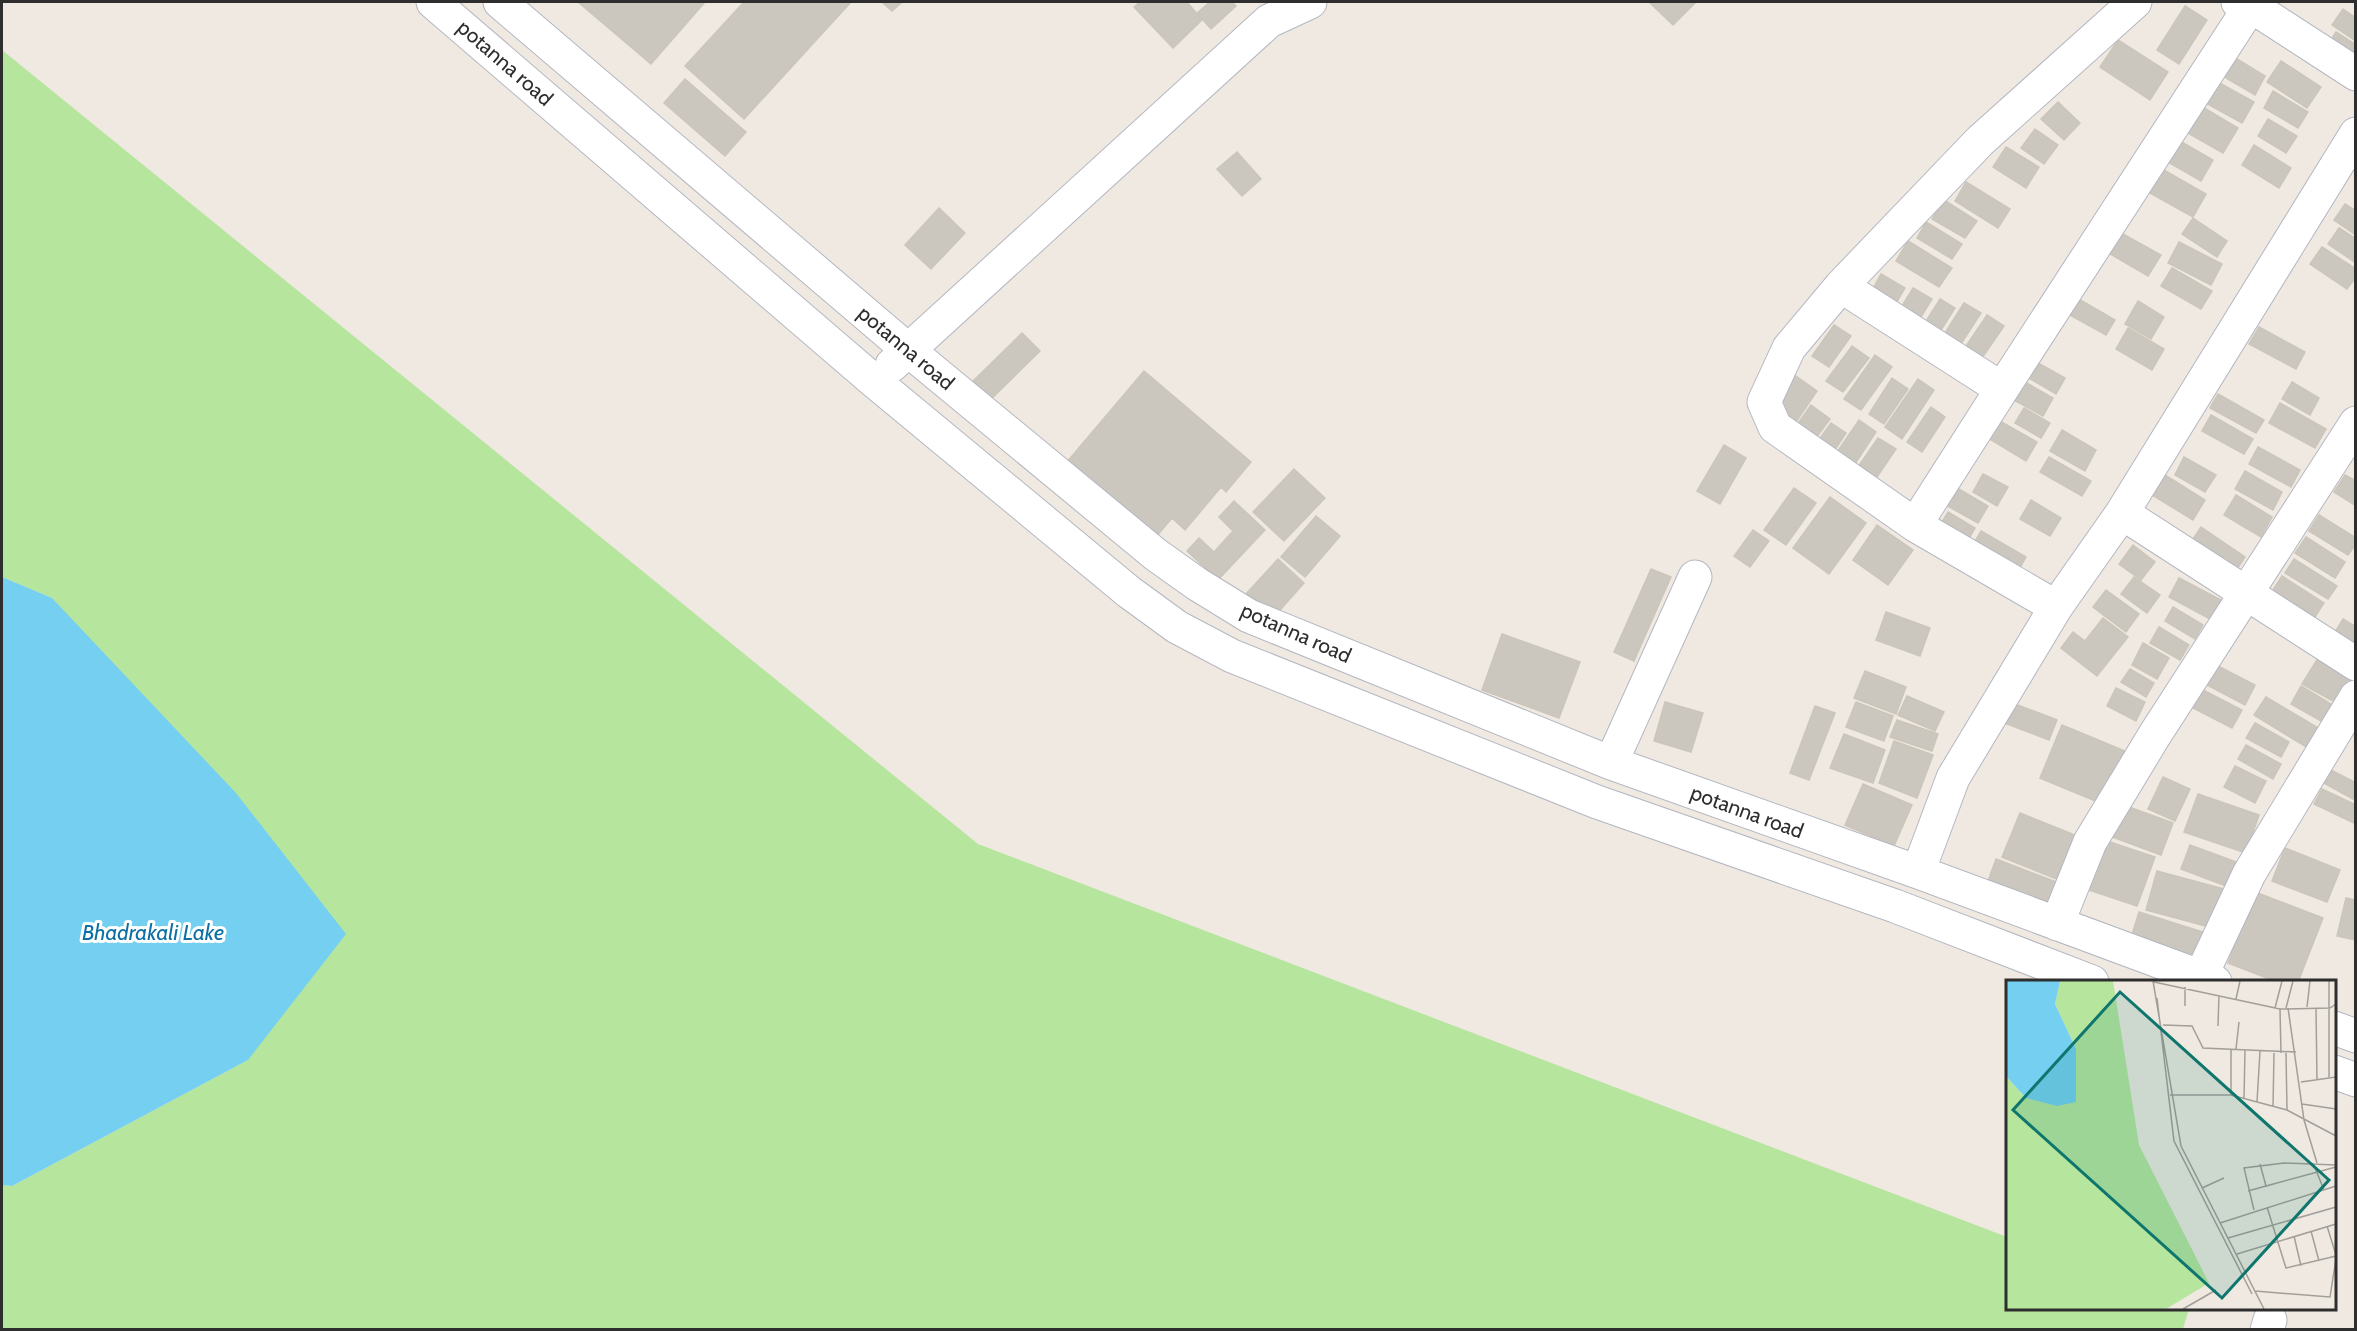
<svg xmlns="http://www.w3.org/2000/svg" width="2357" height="1331" viewBox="0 0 2357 1331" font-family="Cabin,sans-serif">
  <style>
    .green { fill: #b6e59e }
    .water { fill: #75cff0 }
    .building { fill: #cbc7bf; stroke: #cbc5ba; stroke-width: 1.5 }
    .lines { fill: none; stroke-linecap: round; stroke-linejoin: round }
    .street-casing { stroke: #b4b7c1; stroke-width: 35 }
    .street { stroke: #fff; stroke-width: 33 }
    .labels { text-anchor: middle; stroke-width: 6; stroke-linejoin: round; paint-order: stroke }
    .street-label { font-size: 21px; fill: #2e2e2e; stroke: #fff }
    .water-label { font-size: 22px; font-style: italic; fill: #0d6fa3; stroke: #fff }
    .inset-road { fill: none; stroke: #a29e99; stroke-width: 1.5 }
    .view { fill: #0f766e; fill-opacity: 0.15; stroke: #0f766e; stroke-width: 3 }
    .inset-edge { fill: none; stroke: #2e2e2e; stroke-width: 3 }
  </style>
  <rect width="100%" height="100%" fill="#efe9e1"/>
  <!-- green -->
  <path class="green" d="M2,50l976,794 1029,393 1,71 181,1 -6,20h-2181v-144l10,1 236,-126 -196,-462 -50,-21z"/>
  <!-- water -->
  <path class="water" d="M2,577l50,21 184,195 110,141 -98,126 -236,126 -10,-1z"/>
  <!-- building -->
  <path class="building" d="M578,2h127l-54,62z
    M744,2h107l-107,117 -59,-53z
    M882,2h20l-10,9z
    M1140,2h47l15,18 -29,28 -39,-41z
    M1210,2h22l4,4 -25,23 -14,-16z
    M1649,2h44l2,1 -22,22z
    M2185,6l22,14 -28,44 -22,-14z
    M2343,9l13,9v23l-24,-16z
    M2336,32l20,13v20l-33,-13z
    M2118,40l50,32 -18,28 -50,-33z
    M2232,56l33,20 -10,19 -34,-20z
    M2281,61l40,26 -14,21 -40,-26z
    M685,79l61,53 -21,24 -61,-53z
    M2216,81l38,21 -12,21 -38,-21z
    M2273,91l35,21 -10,16 -34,-20z
    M2058,102l22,21 -16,17 -23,-21z
    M2194,102l44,26 -15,25 -44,-25z
    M2268,119l29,17 -11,17 -28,-17z
    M2035,129l23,16 -14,19 -23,-16z
    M2173,137l40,23 -12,21 -40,-23z
    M2254,145l37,23 -12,20 -37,-23z
    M2006,147l33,20 -13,21 -33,-21z
    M1237,152l24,27 -19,17 -25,-27z
    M2155,165l51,29 -13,23 -52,-29z
    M1966,182l44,27 -12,19 -43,-27z
    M1944,200l33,21 -12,17 -33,-19z
    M2345,204l11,7v24l-22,-15z
    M939,208l26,25 -34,36 -26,-24z
    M2193,218l34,23 -10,16 -35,-23z
    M1926,222l36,22 -10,15 -35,-21z
    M2112,228l49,27 -13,21 -48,-28z
    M2339,228l17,11v24l-28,-19z
    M1908,241l44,27 -13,19 -43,-26z
    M2179,242l43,22 -11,21 -43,-22z
    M2322,247l34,22v8l-9,12 -37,-25z
    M2172,268l40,23 -11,18 -40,-23z
    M1881,274l24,14 -13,22 -23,-14z
    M1913,288l19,11 -14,23 -19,-11z
    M2077,298l38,22 -9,15 -38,-21z
    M1940,299l15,9 -17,27 -15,-9z
    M2138,301l26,16 -13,22 -26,-15z
    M1964,303l17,10 -22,34 -16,-11z
    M1987,315l17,11 -24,35 -16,-12z
    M1834,325l17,11 -22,31 -17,-11z
    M2259,327l46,25 -9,17 -47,-25z
    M2128,328l36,21 -12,21 -36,-21z
    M1022,333l18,18 -55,54 -18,-18z
    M1852,346l17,12 -26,34 -17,-11z
    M1875,355l17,12 -31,43 -17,-11z
    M2029,358l36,20 -9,16 -36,-21z
    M1144,371l107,91 -25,30 -5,-5 -36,43 -13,-12 -16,19 -89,-75z
    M1793,374l24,17 -21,31 -25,-17z
    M1892,378l16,11 -24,35 -15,-10z
    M1918,379l16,11 -32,49 -17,-12z
    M2023,381l30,17 -10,18 -31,-17z
    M2292,382l27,16 -9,17 -28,-16z
    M2218,394l46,26 -8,13 -46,-25z
    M2280,403l46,26 -11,19 -46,-25z
    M1811,405l19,14 -22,30 -19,-13z
    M1931,407l14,10 -23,35 -15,-10z
    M2024,408l26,15 -9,15 -26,-15z
    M2211,415l42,24 -9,15 -42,-23z
    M1859,420l17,12 -25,38 -18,-12z
    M1998,420l39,22 -11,19 -38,-23z
    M1831,423l15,10 -17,26 -16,-11z
    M2062,430l34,20 -11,21 -35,-20z
    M1878,438l18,11 -23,34 -18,-12z
    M1724,445l22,13 -26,46 -23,-13z
    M2258,447l42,23 -9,17 -42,-23z
    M2049,457l42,24 -9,15 -42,-24z
    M2184,457l32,18 -11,17 -30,-17z
    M1294,469l31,29 -41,43 -31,-29z
    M2157,470l48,30 -12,20 -49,-30z
    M2245,471l37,21 -9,18 -38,-21z
    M1983,474l25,13 -11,19 -24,-14z
    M2345,475l11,6v25l-22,-14z
    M1945,481l43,25 -10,17 -43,-24z
    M1794,488l22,15 -30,42 -22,-15z
    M2236,495l36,22 -11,20 -37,-22z
    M1830,497l36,26 -37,51 -36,-26z
    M2031,500l30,18 -11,18 -30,-17z
    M1234,501l31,29 -47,50 -31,-29 12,-13 15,14 19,-21 -14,-14z
    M1948,512l27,16 -8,14 -28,-15z
    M2319,515l37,23v6l-8,11 -39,-24z
    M1316,516l24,20 -35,41 -24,-20z
    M1877,525l36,25 -25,35 -35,-25z
    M2201,527l44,30 -11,17 -45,-29z
    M1753,530l16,11 -19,26 -16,-11z
    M1981,531l45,26 -11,19 -45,-26z
    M2306,537l39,25 -10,16 -40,-25z
    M2133,545l22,17 -14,18 -22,-16z
    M1278,559l26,24 -31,35 -27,-24z
    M2294,559l43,27 -9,13 -43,-26z
    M1651,569l20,8 -37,84 -20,-9z
    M2282,576l42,27 -13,20 -42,-27z
    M2134,577l26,18 -13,18 -26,-19z
    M2179,578l42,22 -11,19 -41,-22z
    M2106,590l33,24 -13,18 -33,-25z
    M2173,607l30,18 -8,14 -30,-18z
    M1886,612l44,16 -10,28 -44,-16z
    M2103,618l25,19 -31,39 -36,-28 12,-16 12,9z
    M2343,619l13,8v25l-24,-15z
    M2159,627l30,18 -9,15 -30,-17z
    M1502,634l78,28 -21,56 -77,-28z
    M2143,643l26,15 -12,21 -25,-14z
    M2318,658l38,22 -14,26 -40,-22z
    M2214,664l41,21 -10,20 -40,-21z
    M2130,669l24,14 -8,14 -25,-15z
    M1865,671l41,16 -10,27 -42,-16z
    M2301,686l30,18 -10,17 -30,-17z
    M2116,688l29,14 -9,19 -29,-15z
    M2203,690l39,20 -10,18 -39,-20z
    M1907,696l37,16 -9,19 -37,-16z
    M2266,697l54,32 -12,19 -54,-33z
    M1665,702l38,11 -12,39 -37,-11z
    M1856,702l37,14 -9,25 -38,-14z
    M2010,702l47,18 -8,20 -47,-18z
    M1815,706l20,7 -26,67 -19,-7z
    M1897,720l41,14 -6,17 -42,-14z
    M2255,723l34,19 -8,15 -35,-19z
    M2062,725l65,27 -22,53 -65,-27z
    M1844,734l41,16 -12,33 -43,-15z
    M1894,741l39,14 -16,43 -38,-15z
    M2246,745l35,19 -8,15 -35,-20z
    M2235,766l31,15 -11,22 -31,-16z
    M2329,769l27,14 -3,16 -31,-17z
    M2163,777l27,12 -15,32 -27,-12z
    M1863,784l49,21 -18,41 -49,-21z
    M2322,789l34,16v19l-42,-20z
    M2198,794l61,21 -13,38 -62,-21z
    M2118,803l55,20 -12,32 -54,-20z
    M2020,813l62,25 -18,44 -62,-25z
    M2098,838l57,19 -18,49 -57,-19z
    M2190,845l46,17 -10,24 -45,-17z
    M2285,848l55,22 -13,32 -55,-21z
    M1996,859l68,26 -9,25 -68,-26z
    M2157,871l67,18 -11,39 -67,-18z
    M2255,892l68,26 -25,64h-21l-49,-19z
    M2346,898l10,2v40l-19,-4z
    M2139,912l67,21 -8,26 -67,-21z"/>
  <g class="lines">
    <defs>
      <path id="street" d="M433,2l441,379 255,211 48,35 55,29 365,146 298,104 197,76
        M500,2l408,348 247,204 42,30 52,32 362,147 307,109 297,110
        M2238,2l13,4 105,68
        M1841,286l161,103 251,-387
        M892,365l377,-344 41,-19
        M2122,513l234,151
        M1915,525l87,-136
        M2056,607l-141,-82 -140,-98 -11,-25 25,-54 52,-62 139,-145 155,-139
        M1611,763l84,-186
        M1918,872l35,-94 103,-171 66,-94 234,-379
        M2057,924l33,-82 64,-106 202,-313
        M2201,976l48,-102 107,-177
        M2334,1028l22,8
        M2334,1072l22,8
        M2267,1330l3,-10"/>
    </defs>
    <!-- street casing -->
    <use href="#street" class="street-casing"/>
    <!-- street -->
    <use href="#street" class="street"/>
  </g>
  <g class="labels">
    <!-- street labels -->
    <g class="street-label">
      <text transform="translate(505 63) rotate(41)" y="7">potanna road</text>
      <text transform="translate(906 348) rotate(40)" y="7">potanna road</text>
      <text transform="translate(1296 633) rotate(24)" y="7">potanna road</text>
      <text transform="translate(1747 812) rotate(20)" y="7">potanna road</text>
    </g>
    <!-- water labels -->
    <g class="water-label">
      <text x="153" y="940">Bhadrakali Lake</text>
    </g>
  </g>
  <!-- overview -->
  <g transform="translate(2006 980)">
    <rect width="330" height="330" fill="#efe9e1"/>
    <path d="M54,1h53l26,164 70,138 -43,26h-160v-233l20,22 50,-49 -21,-45z" fill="#b6e59e"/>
    <path d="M0,1h54l-5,23 21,45v53l-19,4 -31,-8 -20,-22z" fill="#75cff0"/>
    <path class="inset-road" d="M147,1l28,165 83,163M148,2l126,27M179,7v19M151,18l17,143 78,153M230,19l4,-18M301,27l3,-26M269,28l7,-27M280,28l7,-27M282,28l16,112 13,43M310,28l1,72M157,45l29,1 11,22 93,4M212,46l1,-31M230,69l3,-27M275,73l-1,-44 50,-1 6,-4M280,73l1,57M323,97v-96M295,102l35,-5M164,115h61l56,15 49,26M225,115v-46M238,119l1,-49M251,122l3,-51M296,124l34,5M267,127l1,-54M307,183l11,27M254,184l6,22 70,-19M196,208l22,-10M242,211l18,-5M261,227l19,61 50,-12M248,230l-10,-42 40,-5 52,2M214,243l116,-37M321,246l9,29M305,251l8,30M288,256l7,30M222,258l108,-31M231,274l99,-30M249,311l75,6 6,-38M177,329l33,-19"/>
    <path class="view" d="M114,12l209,188 -107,118 -209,-188z"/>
    <rect width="330" height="330" class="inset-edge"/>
  </g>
  <!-- border -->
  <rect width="2357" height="1331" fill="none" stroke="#2e2e2e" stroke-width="6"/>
</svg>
